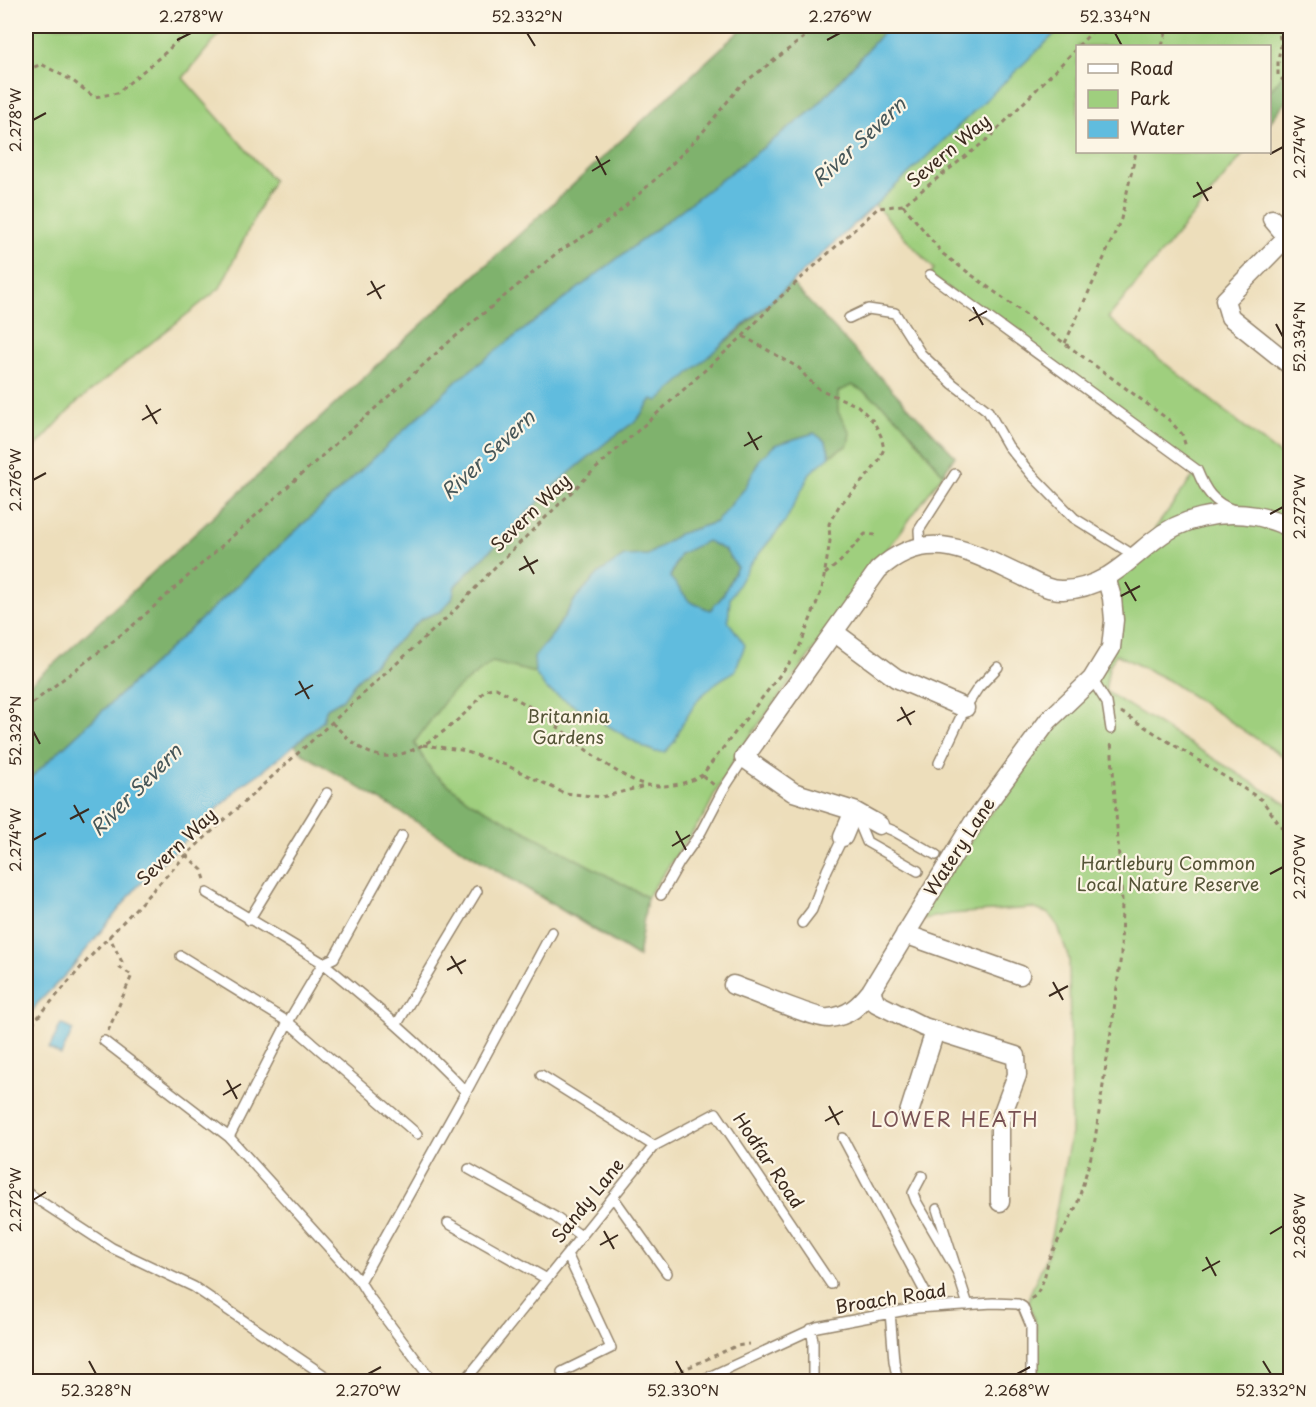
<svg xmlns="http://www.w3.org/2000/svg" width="1316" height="1407" viewBox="0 0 1316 1407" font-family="'Playpen Sans',sans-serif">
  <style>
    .green { fill: #9fcf7e; stroke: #6d7c4e; stroke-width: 1.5 }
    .forest { fill: #7fb26d; stroke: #5d6e46; stroke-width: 1.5 }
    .water { fill: #60bcde; stroke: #4e737e; stroke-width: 1.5; fill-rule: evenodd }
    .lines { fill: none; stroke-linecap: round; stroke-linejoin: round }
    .service-casing { stroke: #94846c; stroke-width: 12 }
    .minor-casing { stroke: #94846c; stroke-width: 21 }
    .path { stroke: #94846c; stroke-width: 3; stroke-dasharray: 4.5 4.5; stroke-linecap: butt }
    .service { stroke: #fff; stroke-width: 9 }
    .minor { stroke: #fff; stroke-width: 18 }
    .ticks { fill: none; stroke: #3b2a1e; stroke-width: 2 }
    .labels { text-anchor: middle; stroke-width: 4.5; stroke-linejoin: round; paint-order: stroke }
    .street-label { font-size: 18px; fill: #3b2a1e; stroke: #fcf5e5 }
    .park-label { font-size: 18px; fill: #545336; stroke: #fcf5e5 }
    .water-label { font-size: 20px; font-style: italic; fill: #465658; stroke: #fcf5e5 }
    .neighbourhood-label { font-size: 20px; letter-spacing: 1.5px; fill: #795254; stroke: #fcf5e5 }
    .neatline { fill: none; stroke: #3b2a1e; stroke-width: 2 }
    .ticks-label { font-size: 15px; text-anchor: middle; fill: #3b2a1e }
  </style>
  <rect width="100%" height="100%" fill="#fcf5e5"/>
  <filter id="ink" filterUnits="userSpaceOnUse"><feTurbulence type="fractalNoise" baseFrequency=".0167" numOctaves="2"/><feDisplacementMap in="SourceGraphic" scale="12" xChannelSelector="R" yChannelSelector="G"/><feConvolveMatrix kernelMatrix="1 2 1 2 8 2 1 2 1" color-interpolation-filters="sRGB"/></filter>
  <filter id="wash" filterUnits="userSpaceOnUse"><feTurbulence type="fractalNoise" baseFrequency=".008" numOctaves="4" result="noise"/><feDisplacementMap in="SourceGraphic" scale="24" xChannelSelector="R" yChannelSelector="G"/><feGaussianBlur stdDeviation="1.35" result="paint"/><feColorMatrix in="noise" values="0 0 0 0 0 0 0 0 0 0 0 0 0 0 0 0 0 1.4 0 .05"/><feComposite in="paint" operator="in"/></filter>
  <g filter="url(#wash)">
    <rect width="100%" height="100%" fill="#eddebb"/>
    <!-- green -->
    <path class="green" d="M26,26h200l-43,52 90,102 -53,108 -143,114 -51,55z
      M1063,26h227v40l-20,25v-45h-192v106h167l-137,166 182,145v298l-122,-81 -52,-26 -7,13 -4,24 185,115v575h-252l-2,-55 -7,-22 1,-10 18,-42 23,-119 -2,-174 -11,-33 -9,-12 -17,-6 -81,6 -39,7 199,-273 -5,-71 29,-21 62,-85 -267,-196 4,-6 -60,-65z
      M791,283l152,191 -203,276 -22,38 -13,26 -58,83 -9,60 -178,-109 -140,-100z"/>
    <!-- forest -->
    <path class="forest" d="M745,26h144l-75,83 -355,270 -433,403v-95l31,-26z
      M1290,66v30l-20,26v-31z
      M791,283l164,173 -12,18c-28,-36 -49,-68 -91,-89l-14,7v20l12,21 -2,12 -18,11 -4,-14 -12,-9 -39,12 -15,14 -15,29 -29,34 -37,12 -31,21 -24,1 -25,17 -23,25 -22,35 -19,24v16l-43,-11 -42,32 -36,49 19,30 38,29 176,95 -9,60 -58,-37 -275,-165 -10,-10 28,-24 4,-13 16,-9 11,-16 67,-64 20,-8 11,-12 3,-13 101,-102 53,-44 28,-20 15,-21 86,-67z
      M707,540l18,10 12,17 -15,30 -12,13 -20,-8 -20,-24 10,-24z"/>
    <!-- water -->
    <path class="water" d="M889,26h174l-144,138 -128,119 -133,118 -6,-2 -15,21 -28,20 -53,44 -101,102 -3,13 -11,12 -20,8 -67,64 -11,16 -16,9 -4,13 -60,50 -22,15 -104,101 -68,84 -32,33 -11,17v-239l433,-403 355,-270z
      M814,433l12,9 4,14 -19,16 -26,50 -36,44 -19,33 -2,22 17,24 -10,26 -15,9 -21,18 -18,28 -6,15 -10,11h-10l-13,-6 -96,-57 -11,-16 -1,-16 20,-24 22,-35 23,-25 25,-17 24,-1 31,-21 37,-12 29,-34 15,-29 15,-14zM707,541l18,9 12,17 -15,30 -12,13 -20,-8 -20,-25 10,-23z
      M61,1024l12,6 -12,25 -12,-6z"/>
  </g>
  <g filter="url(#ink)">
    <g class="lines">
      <defs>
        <path id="service" d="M930,275l267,195c8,20 16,33 37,40
          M849,318l19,-9 27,4 26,41 32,30 35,27 20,35 23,28 43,44 61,38
          M920,547l-1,-17 36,-56
          M1092,679l15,24 4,26
          M939,763l26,-55 13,-20 20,-21
          M855,813l12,29 51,29
          M879,825l15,6 42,24
          M207,893l116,70 -35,59 -59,115 131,145 10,16 63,84
          M661,895l18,-32 22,-31 22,-42 21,-32
          M249,920l78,-127
          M802,923l10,-13 15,-40 16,-33
          M181,956l107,66 129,112
          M397,1024l80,-133
          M104,1041l125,96
          M466,1092l86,-160
          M843,1138l90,169
          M654,1146l62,-33 115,171
          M469,1169l86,48 26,19
          M922,1176l-9,17 3,8 41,70
          M26,1192l86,56 82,39 140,95
          M613,1197l54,76
          M937,1209l31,96
          M448,1223l99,56
          M360,1282l106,-190c-44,-47 -93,-88 -143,-129l11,-5 68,-122
          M890,1312l4,49 4,21
          M811,1329l2,12v41
          M562,1372l49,-24 -44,-94
          M464,1382l190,-236 -113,-71
          M698,1382l119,-55 100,-19 76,-5 25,1 5,3 8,19v56"/>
        <path id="minor" d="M1272,219l15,18 -62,63 5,17 60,48
          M834,632l62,46 69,30
          M879,825l-25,-14 -61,-19 -49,-34 134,-188c50,-46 94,-17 146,7 12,6 26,14 39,13 38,-1 62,-26 90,-49 28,-23 66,-31 103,-25 11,2 23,7 34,11
          M843,837l11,-26
          M905,934l115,41
          M733,985c15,5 86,35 96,33 20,-2 30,-12 42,-27l102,-168 75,-102 44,-42 19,-31 3,-28 -2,-22 -6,-21
          M871,991l5,12 48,24 92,29 1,19 -17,45v82
          M908,1116l27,-85"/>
      </defs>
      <!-- service casing -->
      <use href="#service" class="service-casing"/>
      <!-- minor casing -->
      <use href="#minor" class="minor-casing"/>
      <!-- path -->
      <path class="path" d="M1278,26l3,19 -3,15v15l7,7 5,-2
        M1078,46l20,-20
        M1162,46l6,-20
        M26,71l15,-7 32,17 21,16 23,-4 49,-41 26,-26
        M903,205l40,49 226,166 13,14 4,13
        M1282,209l8,-10
        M743,336l56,32 8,10 12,11 39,17 16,16 7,14 3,13 -6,13 -9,12 -30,32 -7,12 -3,6 1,17 -8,48 -20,52 -8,16
        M1065,343l32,-69 24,-55 15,-67
        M825,574l14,-11 26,-29 10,1
        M26,709c36,-31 75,-57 112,-88l312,-280 108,-89 52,-32 60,-54 32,-33 38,-47 79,-60
        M1121,712l141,88 28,39
        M332,723c12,11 25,26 41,31 33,12 81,-28 102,-51 7,-8 9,-16 21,-15 17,9 36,19 52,31 24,19 71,61 100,66 18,3 39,-1 54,-10l88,-113
        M423,745l38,5 45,15 58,28 38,4 47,-12
        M703,776l11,9
        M186,855l16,15 4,13
        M26,1031l64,-74 96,-102 266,-242 43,-46 97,-95 151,-136 31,-33 104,-95 25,-3 86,-67 89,-91
        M108,1031l24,-56 -12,-7 2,-6 -13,-26
        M1031,1299l6,-5 7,-15 5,-21 28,-53 17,-59 19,-128 8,-63 1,-54 -11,-161
        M656,1382l80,-36 13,-2"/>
      <!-- service -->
      <use href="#service" class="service"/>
      <!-- minor -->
      <use href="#minor" class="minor"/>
    </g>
  </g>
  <!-- ticks -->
  <path class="ticks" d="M527,33l8,13M1115,33l7,13M177,40l14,-7M827,40l13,-7M33,120l13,-7M1270,154l13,-7M596,156l10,19M592,171l18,-11M1197,182l11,19M1193,197l19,-10M371,281l10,18M367,295l18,-10M973,307l10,18M969,321l18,-10M1276,324l7,13M146,405l11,19M142,420l19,-11M748,432l10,18M744,446l18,-10M33,480l13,-7M1270,514l13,-7M524,556l10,18M519,570l19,-10M1125,582l11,19M1121,596l19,-10M299,681l10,18M295,695l18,-10M901,707l10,18M897,721l18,-10M33,731l7,13M74,805l10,18M70,819l19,-10M676,831l10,19M33,840l13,-7M672,846l18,-11M1270,874l13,-7M451,956l11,18M447,970l19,-10M1053,982l10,18M1049,996l19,-10M227,1080l10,19M223,1095l18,-11M829,1106l10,19M825,1121l18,-10M33,1200l13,-8M604,1231l10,18M1270,1234l13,-8M600,1245l18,-10M1206,1257l10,19M1202,1271l18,-10M89,1361l7,13M676,1361l7,13M1263,1361l8,13M368,1374l13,-7M1017,1374l13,-7"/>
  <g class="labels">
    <!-- street labels -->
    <g class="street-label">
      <text transform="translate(949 151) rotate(-40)" y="6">Severn Way</text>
      <text transform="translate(531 513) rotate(-44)" y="6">Severn Way</text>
      <text transform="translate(177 847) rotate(-44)" y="6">Severn Way</text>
      <text transform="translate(960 847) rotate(-57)" y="6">Watery Lane</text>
      <text transform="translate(768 1161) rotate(56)" y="6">Hodfar Road</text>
      <text transform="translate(588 1201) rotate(-51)" y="6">Sandy Lane</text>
      <text transform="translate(891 1299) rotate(-9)" y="6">Broach Road</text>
    </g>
    <!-- park labels -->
    <g class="park-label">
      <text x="568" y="723">Britannia<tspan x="568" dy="21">Gardens</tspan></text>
      <text x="1168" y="870">Hartlebury Common<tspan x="1168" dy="21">Local Nature Reserve</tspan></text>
    </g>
    <!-- water labels -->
    <g class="water-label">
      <text transform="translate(859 142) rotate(-43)" y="7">River Severn</text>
      <text transform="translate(488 455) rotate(-43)" y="7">River Severn</text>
      <text transform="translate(136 790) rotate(-45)" y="7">River Severn</text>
    </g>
    <!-- neighbourhood labels -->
    <g class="neighbourhood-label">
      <text x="955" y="1127">LOWER HEATH</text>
    </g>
  </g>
  <!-- margin -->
  <rect width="1316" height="1407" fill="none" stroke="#fcf5e5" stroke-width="66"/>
  <!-- legend -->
  <rect x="1076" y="45" width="195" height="108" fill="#fcf5e5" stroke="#afa495" stroke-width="1.5"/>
  <rect x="1088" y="64" width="30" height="9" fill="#ffffff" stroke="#afa495" stroke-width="1.5"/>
  <text x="1130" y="75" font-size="18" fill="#3b2a1e">Road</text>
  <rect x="1088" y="90" width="30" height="18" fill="#9fcf7e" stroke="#afa495" stroke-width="1.5"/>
  <text x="1130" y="105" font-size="18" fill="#3b2a1e">Park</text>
  <rect x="1088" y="120" width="30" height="18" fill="#60bcde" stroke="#afa495" stroke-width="1.5"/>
  <text x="1130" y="135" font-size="18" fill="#3b2a1e">Water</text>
  <rect x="33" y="33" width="1250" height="1341" class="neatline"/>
  <g class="ticks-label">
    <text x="191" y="22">2.278°W</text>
    <text x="527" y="22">52.332°N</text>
    <text x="840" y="22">2.276°W</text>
    <text x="1115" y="22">52.334°N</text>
    <text transform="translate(16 120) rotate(-90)" y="5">2.278°W</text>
    <text transform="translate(1300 147) rotate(-90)" y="5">2.274°W</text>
    <text transform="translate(1300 337) rotate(-90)" y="5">52.334°N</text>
    <text transform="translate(16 480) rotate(-90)" y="5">2.276°W</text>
    <text transform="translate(1300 507) rotate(-90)" y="5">2.272°W</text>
    <text transform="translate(16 731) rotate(-90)" y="5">52.329°N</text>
    <text transform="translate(16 840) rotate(-90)" y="5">2.274°W</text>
    <text transform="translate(1300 867) rotate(-90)" y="5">2.270°W</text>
    <text transform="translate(16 1200) rotate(-90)" y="5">2.272°W</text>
    <text transform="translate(1300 1226) rotate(-90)" y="5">2.268°W</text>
    <text x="96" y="1396">52.328°N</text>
    <text x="368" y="1396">2.270°W</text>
    <text x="683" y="1396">52.330°N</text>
    <text x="1017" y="1396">2.268°W</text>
    <text x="1271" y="1396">52.332°N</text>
  </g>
</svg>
